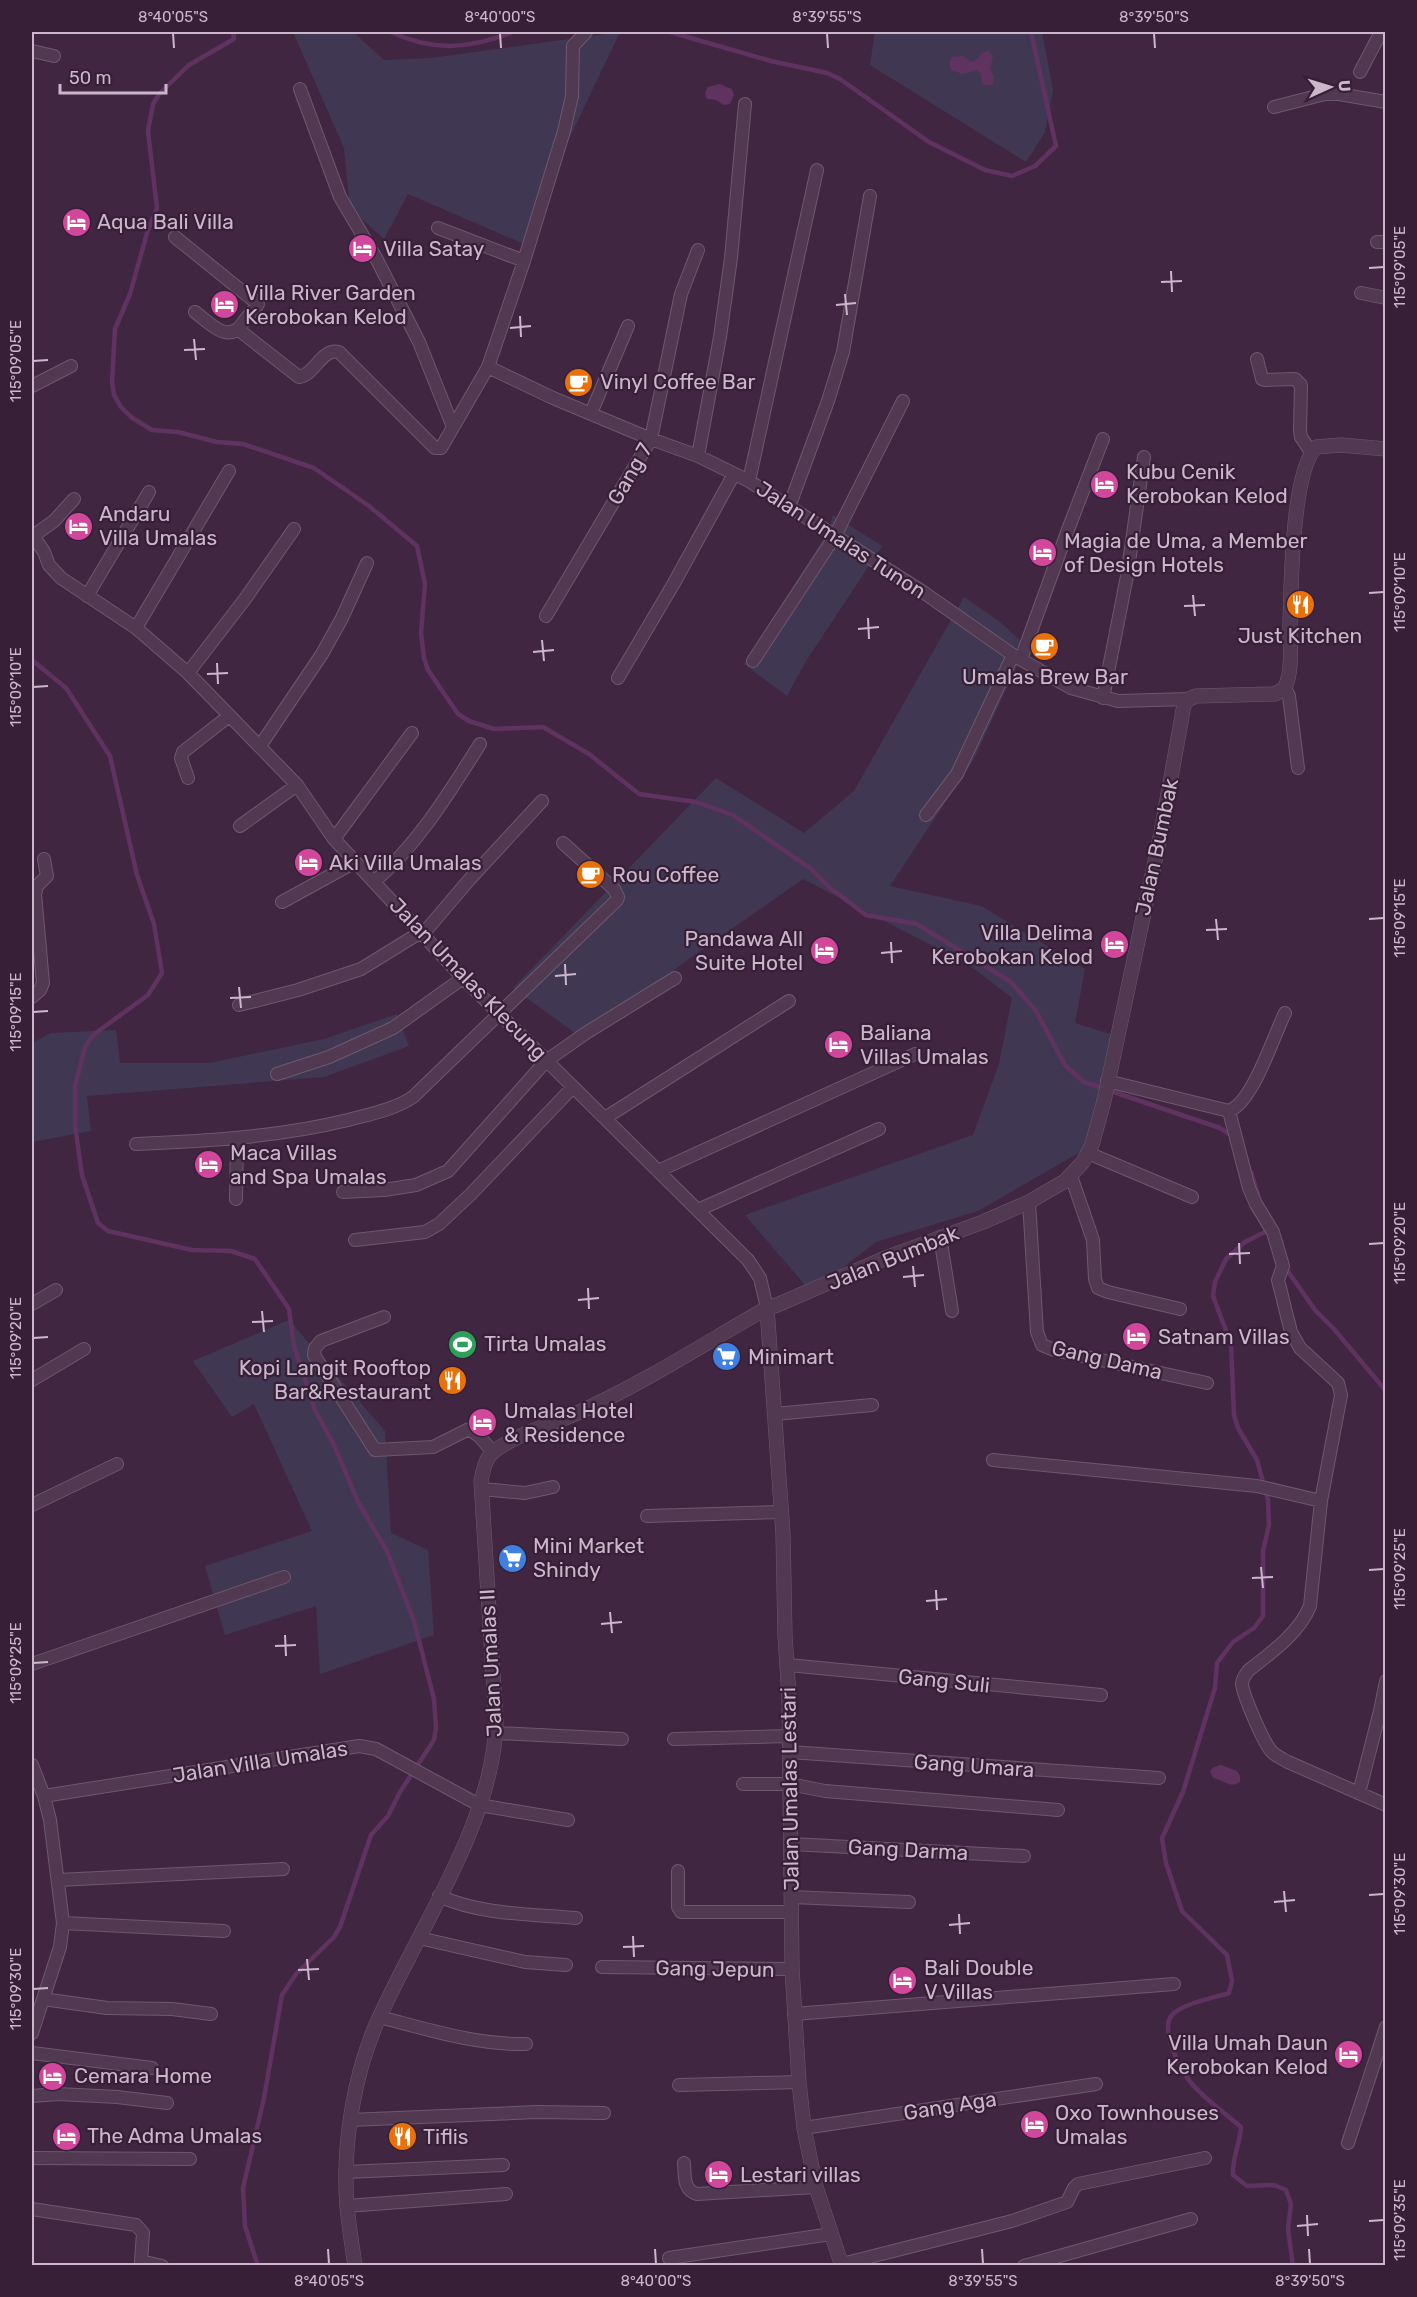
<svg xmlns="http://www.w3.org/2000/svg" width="1417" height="2297" viewBox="0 0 1417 2297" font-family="Rubik,sans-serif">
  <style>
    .green { fill: #403853 }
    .water { fill: #603260 }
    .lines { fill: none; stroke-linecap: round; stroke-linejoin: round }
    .stream { stroke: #603260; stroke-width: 4.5 }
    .minor-casing { stroke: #6e586f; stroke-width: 14 }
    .tertiary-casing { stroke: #6e586f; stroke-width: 15 }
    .minor { stroke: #513a51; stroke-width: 12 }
    .tertiary { stroke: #513a51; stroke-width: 14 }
    .ticks { fill: none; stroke: #cbb7cb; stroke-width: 2 }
    .labels { text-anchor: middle; stroke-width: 4.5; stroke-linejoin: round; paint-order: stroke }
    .poi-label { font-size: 21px; fill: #cbb7cb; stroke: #361f37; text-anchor: start }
    .street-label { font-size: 21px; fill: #cbb7cb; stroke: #361f37 }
    .neatline { fill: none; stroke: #cbb7cb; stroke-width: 2 }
    .ticks-label { font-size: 15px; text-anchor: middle; fill: #cbb7cb }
  </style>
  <rect width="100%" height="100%" fill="#412642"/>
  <!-- green -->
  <path class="green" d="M293,32h60l31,28 47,-2 189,-26 -62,130 -27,85 -123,-53 -24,45 -34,-31 -6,-60z
    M875,32h167l11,58 -8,42 -19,30 -156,-97z
    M833,515l49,31 -76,115 -19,35 -43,-32 85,-134z
    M964,597l36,25 26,24 -52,113 -84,127 91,20 104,63 -10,54 47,15 -26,105 -118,68 -102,31 -65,50 -66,-77 228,-80 26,-71 13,-66 -44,-34 -165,-85 -117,82 -104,77 -69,-50 203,-210 88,55 50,-42z
    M397,1014l12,32 -85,31 -237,19 4,35 -59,11v-99l19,-10 65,-3 4,33h90l114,-24z
    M289,1320l96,111 6,102 37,17 6,85 -114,39 -4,-68 -91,29 -20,-69 107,-35 -58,-127 -22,13 -39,-56z"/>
  <!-- water -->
  <path class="water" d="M989,51l4,6 -3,11 4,9 -2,8h-7l-3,-2 -1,-9 -4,-4 -15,4 -11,-4 -2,-7 3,-6 11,-1 7,5 4,1 9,-10z
    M720,84l12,5 2,6 -4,9 -6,1 -8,-5 -9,-1 -2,-6 3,-6z
    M1221,1765l16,6 3,5v6c-9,7 -17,-2 -27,-4l-3,-7 4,-4z"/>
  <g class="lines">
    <!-- stream -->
    <path class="stream" d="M233,32l1,7 -45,26 -29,28 -7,11 -5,27 9,77 -10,25 -17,61 -15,35 -3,53 2,13 7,12 10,10 21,13 26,2 39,10 26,2 71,24 55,38 48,40 8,38 -4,49 3,25 4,12 30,44 11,7 25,8 49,-2 46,27 50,40 57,8 37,13 78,54 18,18 37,28 51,9 94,58 25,29 29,54 19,17 136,46 12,8
      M391,32c43,20 78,17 122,0
      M670,32l101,29 56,12 13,6 89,63 56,28 27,6 23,-10 21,-20 -25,-114
      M32,660l34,28 44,68 27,119 17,49 8,49 -14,22 -55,40 -8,12 -10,39v39l7,50 16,48 10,8 84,19 39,1 24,8 34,50 5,37 21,64 19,35 24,57 29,49 27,70 20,78 2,29 -2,12 -34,52 -12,24 -17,19 -31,92 -6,10 -38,37 -14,21 -18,103 -21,90 2,38 13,40
      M1251,1172l7,23
      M1269,1230l-24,12 -19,17 -11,23 -2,14 18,48 3,71 4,13 19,32 11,40 1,25 -6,26v65l-9,12 -21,14 -16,21 -2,25 -32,104 -21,46 4,25 16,48 45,44 5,26 -3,12c-15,5 -45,10 -56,21 -15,14 8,57 19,70 14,16 33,29 49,43 -1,17 -9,31 -8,48l14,11 27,-1 12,5 5,14 -3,25 5,37
      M1285,1267l30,43 19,19 52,62"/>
    <defs>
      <path id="minor" d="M32,51l22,5
        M1360,72l21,-40
        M300,89l40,108 36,61 43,84 34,85
        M1274,107l51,-13h14l47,8
        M438,228l86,33
        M175,237l83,67c-4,7 -11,12 -15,19 -15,22 -33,0 -48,-11
        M1377,242h9
        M1361,293l25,5
        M240,329l4,5 55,43c16,-2 22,-29 40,-25l96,96h6l47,-81 36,-106 40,-130 8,-35 1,-50 13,-14
        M1257,359l5,20 3,1 30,-1 6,6 -1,46 1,6 10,15
        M488,367l65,31 98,41 47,17 51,25 174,111 90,63 58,33 47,13 71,-2
        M32,386l39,-20
        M591,413l37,-87
        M698,456l22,-119 11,-79 14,-154
        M749,481l68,-311
        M789,507l39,-106 15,-49 27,-156
        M32,534l12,18 5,13 12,13 75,50 52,45 109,112 37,54 129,139 285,282 12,18 7,30
        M33,536l21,-15 20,-22
        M87,596l62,-104
        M546,616l105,-177 30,-145 17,-44
        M136,628l93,-157
        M1021,659l48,-132 34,-88
        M753,661l82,-125 68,-135
        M188,673l57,-74 49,-70
        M618,678l56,-95 60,-109
        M1285,688l4,8 9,72
        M1103,698l24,-122 17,-119
        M260,746l62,-92 20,-36 25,-55
        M188,778l-7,-20 2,-6 46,-36
        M926,815l31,-41 56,-119
        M240,826l57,-41
        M334,839l78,-106
        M374,882c44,-38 75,-89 106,-138
        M282,902l73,-40
        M423,934l46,-54 73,-79
        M32,997l8,-7 3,-7 -8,-89 2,-8 10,-10 -3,-17
        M239,1005l59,-15 63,-21 60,-37
        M277,1074l52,-17 64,-29 70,-50
        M1107,1081l122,30
        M1229,1111l20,77 7,16 17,28 10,34 -5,14 13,52 9,16 38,35 3,12 -20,106 -11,105c-11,27 -38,46 -61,64 -3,4 -6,7 -7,13 0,10 22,61 30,69 4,4 11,7 16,10l98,43
        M1229,1111c24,-9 44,-74 56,-98
        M605,1118l184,-117
        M136,1144c72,-3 142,-7 212,-24 23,-6 45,-10 65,-23l204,-197 1,-3 -4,-8 -51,-46
        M1088,1153l104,44
        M658,1171l257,-117
        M1071,1176l22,64 2,39 3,9 10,4 72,17
        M343,1192l41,-2 32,-5 32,-14 98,-110 40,-28 89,-55
        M236,1199l1,-60
        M1029,1202l8,130 5,13 12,5 153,33
        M698,1210l181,-81
        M940,1237l12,74
        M355,1240l70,-8 14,-8 31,-29 103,-108
        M32,1304l24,-14
        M384,1317l-63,24 -6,7 -1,7 61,95 58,-3 36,-18 10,7 14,16
        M32,1380l52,-31
        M775,1414l97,-9
        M993,1460l264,26 64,15
        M482,1489l43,4 28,-6
        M32,1505l85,-41
        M647,1516l135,-4
        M32,1664l252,-87
        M788,1665l313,30
        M495,1733l127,6
        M674,1739l115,-3
        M790,1752l369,26
        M32,1765l12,31 6,24 13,103 -3,24 -28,86
        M743,1784h46l36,7 233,19
        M1359,1793l21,-82 6,-30
        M44,1796l315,-50 17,3 103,56 89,15
        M791,1844l233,12
        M678,1871v36l3,5h110
        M58,1880l225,-11
        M439,1896c42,19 92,18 137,22
        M791,1897l118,5
        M63,1923l161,8
        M419,1938l106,24 41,3
        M602,1967l190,2
        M43,1999l64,9 65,1 39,5
        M794,2014l380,-30
        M379,2017c48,12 97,28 147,27
        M32,2053l120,15
        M679,2085l120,-3
        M32,2096l26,-2 59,3 50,6
        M350,2120l187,-8 67,1
        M804,2128l292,-44
        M1348,2143l38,-116
        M32,2158l158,1
        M684,2163c1,13 -1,27 13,31l119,-7
        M346,2172l157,-7
        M347,2206l159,-12
        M32,2209l104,16 7,8 -2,28 21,5
        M669,2258l162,-24
        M842,2264l170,-43 55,-19 7,-14 4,-4 127,-26
        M1024,2266l167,-47"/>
      <path id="tertiary" d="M767,1308l16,226 2,102 4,61 3,272 7,113 5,46 12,59 26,79
        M355,2266c-3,-20 -6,-40 -8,-59 -5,-61 7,-136 33,-191 40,-89 114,-196 116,-294l-15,-241c2,-10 4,-22 12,-29 26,-20 62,-28 91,-42 63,-29 123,-68 183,-102l10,-3 111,-48 95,-35 46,-20 36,-21 18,-19 9,-17 12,-44 57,-268 23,-128 5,-6 7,-3 79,-2 10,-6c8,-19 5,-43 5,-64 1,-37 2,-153 26,-177l25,-2 45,4"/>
    </defs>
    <!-- minor casing -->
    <use href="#minor" class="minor-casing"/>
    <!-- tertiary casing -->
    <use href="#tertiary" class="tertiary-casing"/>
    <!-- minor -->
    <use href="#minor" class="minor"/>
    <!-- tertiary -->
    <use href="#tertiary" class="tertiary"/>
  </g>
  <!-- ticks -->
  <path class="ticks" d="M173,33l1,15M500,33l1,15M827,33l1,15M1154,33l1,15M1369,268l15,-1M1171,271l1,21M1161,282l21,-1M845,294l2,21M836,305l20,-2M520,316l1,21M510,328l21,-2M194,339l2,21M184,350l21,-1M33,361l15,-1M1369,593l15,-1M1193,595l2,21M1184,606l21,-1M868,618l1,21M858,629l21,-2M542,640l2,21M533,652l21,-2M217,663l1,21M207,674l21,-1M33,687l15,-1M1216,919l2,21M1369,919l15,-1M1206,930l21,-1M891,942l1,21M881,953l21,-2M565,964l1,21M555,976l21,-2M239,987l2,21M230,998l21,-1M33,1012l15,-1M1239,1243l1,21M1369,1244l15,-1M1229,1254l21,-1M913,1266l2,21M903,1277l21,-2M588,1288l1,21M578,1300l21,-2M262,1311l2,21M252,1322l21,-1M33,1338l15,-1M1261,1567l2,21M1369,1570l15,-1M1252,1578l21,-1M936,1590l1,20M926,1601l21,-2M610,1612l2,21M601,1624l21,-2M285,1635l1,21M275,1646l21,-1M33,1663l15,-1M1284,1891l2,21M1369,1895l15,-1M1274,1902l21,-2M959,1914l1,20M949,1925l21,-2M633,1936l1,21M623,1947l21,-1M307,1959l2,21M298,1970l21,-1M33,1989l15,-1M1307,2215l1,21M1369,2221l15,-1M1297,2226l21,-2M328,2249l1,15M655,2249l1,15M982,2249l1,15M1309,2249l1,15"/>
  <!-- icons -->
  <defs>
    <symbol id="hotel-disc" viewBox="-11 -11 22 22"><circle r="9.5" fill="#d1479c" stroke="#361f37"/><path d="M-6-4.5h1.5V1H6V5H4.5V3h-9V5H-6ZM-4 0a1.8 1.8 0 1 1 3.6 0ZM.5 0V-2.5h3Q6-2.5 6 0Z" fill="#fff"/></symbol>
    <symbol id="cafe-disc" viewBox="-11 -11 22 22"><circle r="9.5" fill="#e8710a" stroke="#361f37"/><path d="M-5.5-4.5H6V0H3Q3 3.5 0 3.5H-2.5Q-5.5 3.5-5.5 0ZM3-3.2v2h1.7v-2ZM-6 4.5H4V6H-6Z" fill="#fff"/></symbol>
    <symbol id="restaurant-disc" viewBox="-11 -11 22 22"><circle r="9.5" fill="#e8710a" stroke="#361f37"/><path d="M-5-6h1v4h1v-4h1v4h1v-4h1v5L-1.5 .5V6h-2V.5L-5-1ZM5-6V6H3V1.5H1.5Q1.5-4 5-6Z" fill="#fff"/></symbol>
    <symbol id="stadium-disc" viewBox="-11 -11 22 22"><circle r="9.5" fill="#2e9e5b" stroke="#361f37"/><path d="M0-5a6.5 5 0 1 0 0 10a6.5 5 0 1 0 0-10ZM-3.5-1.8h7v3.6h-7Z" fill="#fff"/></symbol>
    <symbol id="supermarket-disc" viewBox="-11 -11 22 22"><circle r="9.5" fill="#3f7fe0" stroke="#361f37"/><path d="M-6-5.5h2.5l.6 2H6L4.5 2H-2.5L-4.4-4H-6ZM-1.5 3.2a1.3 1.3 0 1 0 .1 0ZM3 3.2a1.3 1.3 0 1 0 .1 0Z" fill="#fff"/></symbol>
  </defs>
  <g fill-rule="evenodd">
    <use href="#hotel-disc" x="60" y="206" width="33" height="33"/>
    <use href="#hotel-disc" x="346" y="232" width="33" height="33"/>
    <use href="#hotel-disc" x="208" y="288" width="33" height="33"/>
    <use href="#cafe-disc" x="562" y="366" width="33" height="33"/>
    <use href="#hotel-disc" x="1088" y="468" width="33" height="33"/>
    <use href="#hotel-disc" x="62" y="510" width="33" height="33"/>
    <use href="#hotel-disc" x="1026" y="536" width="33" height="33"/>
    <use href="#restaurant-disc" x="1284" y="588" width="33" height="33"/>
    <use href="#cafe-disc" x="1028" y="630" width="33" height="33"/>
    <use href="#hotel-disc" x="292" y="846" width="33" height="33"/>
    <use href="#cafe-disc" x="574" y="858" width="33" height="33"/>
    <use href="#hotel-disc" x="1098" y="928" width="33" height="33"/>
    <use href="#hotel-disc" x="808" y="934" width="33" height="33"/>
    <use href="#hotel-disc" x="822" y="1028" width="33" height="33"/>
    <use href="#hotel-disc" x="192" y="1148" width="33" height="33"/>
    <use href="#hotel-disc" x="1120" y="1320" width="33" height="33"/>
    <use href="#stadium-disc" x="446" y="1328" width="33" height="33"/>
    <use href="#supermarket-disc" x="710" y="1340" width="33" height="33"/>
    <use href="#restaurant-disc" x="436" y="1364" width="33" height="33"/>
    <use href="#hotel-disc" x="466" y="1406" width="33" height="33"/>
    <use href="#supermarket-disc" x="496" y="1542" width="33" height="33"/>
    <use href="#hotel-disc" x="886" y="1964" width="33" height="33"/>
    <use href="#hotel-disc" x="1332" y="2038" width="33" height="33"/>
    <use href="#hotel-disc" x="36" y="2060" width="33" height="33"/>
    <use href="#hotel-disc" x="1018" y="2108" width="33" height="33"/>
    <use href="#hotel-disc" x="50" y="2120" width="33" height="33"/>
    <use href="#restaurant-disc" x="386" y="2120" width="33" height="33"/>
    <use href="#hotel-disc" x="702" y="2158" width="33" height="33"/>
  </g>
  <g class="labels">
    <!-- poi labels -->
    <g class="poi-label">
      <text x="97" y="229">Aqua Bali Villa</text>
      <text x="383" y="256">Villa Satay</text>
      <text x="245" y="300">Villa River Garden<tspan x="245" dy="24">Kerobokan Kelod</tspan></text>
      <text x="600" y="389">Vinyl Coffee Bar</text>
      <text x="1126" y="479">Kubu Cenik<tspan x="1126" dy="24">Kerobokan Kelod</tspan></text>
      <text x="99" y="521">Andaru<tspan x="99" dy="24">Villa Umalas</tspan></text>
      <text x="1064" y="548">Magia de Uma, a Member<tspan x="1064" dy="24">of Design Hotels</tspan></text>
      <text x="1300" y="643" text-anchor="middle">Just Kitchen</text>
      <text x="1045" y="684" text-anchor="middle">Umalas Brew Bar</text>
      <text x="329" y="870">Aki Villa Umalas</text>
      <text x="612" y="882">Rou Coffee</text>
      <text x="1093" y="940" text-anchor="end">Villa Delima<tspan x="1093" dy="24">Kerobokan Kelod</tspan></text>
      <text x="803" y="946" text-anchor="end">Pandawa All<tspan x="803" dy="24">Suite Hotel</tspan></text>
      <text x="860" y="1040">Baliana<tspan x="860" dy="24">Villas Umalas</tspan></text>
      <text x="230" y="1160">Maca Villas<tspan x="230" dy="24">and Spa Umalas</tspan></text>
      <text x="1158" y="1344">Satnam Villas</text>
      <text x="484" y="1351">Tirta Umalas</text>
      <text x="748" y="1364">Minimart</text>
      <text x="431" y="1375" text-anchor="end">Kopi Langit Rooftop<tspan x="431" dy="24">Bar&amp;Restaurant</tspan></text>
      <text x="504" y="1418">Umalas Hotel<tspan x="504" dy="24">&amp; Residence</tspan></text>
      <text x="533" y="1553">Mini Market<tspan x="533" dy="24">Shindy</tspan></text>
      <text x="924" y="1975">Bali Double<tspan x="924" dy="24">V Villas</tspan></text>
      <text x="1328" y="2050" text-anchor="end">Villa Umah Daun<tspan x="1328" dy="24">Kerobokan Kelod</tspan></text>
      <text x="74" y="2083">Cemara Home</text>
      <text x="1055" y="2120">Oxo Townhouses<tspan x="1055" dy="24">Umalas</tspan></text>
      <text x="87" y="2143">The Adma Umalas</text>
      <text x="423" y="2144">Tiflis</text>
      <text x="740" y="2182">Lestari villas</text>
    </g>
    <!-- street labels -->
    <g class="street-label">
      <text transform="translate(630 474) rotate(-60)" y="7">Gang 7</text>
      <text transform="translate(841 540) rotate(33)" y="7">Jalan Umalas Tunon</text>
      <text transform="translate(1157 847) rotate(-78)" y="7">Jalan Bumbak</text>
      <text transform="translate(468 979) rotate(46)" y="7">Jalan Umalas Klecung</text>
      <text transform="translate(893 1258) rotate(-22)" y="7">Jalan Bumbak</text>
      <text transform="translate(1107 1360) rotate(13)" y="7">Gang Dama</text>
      <text transform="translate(491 1663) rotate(-93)" y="7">Jalan Umalas II</text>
      <text transform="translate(944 1681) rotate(6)" y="7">Gang Suli</text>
      <text transform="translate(260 1762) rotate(-9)" y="7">Jalan Villa Umalas</text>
      <text transform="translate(974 1766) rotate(4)" y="7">Gang Umara</text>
      <text transform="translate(790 1789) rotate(-91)" y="7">Jalan Umalas Lestari</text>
      <text transform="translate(908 1850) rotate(3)" y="7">Gang Darma</text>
      <text transform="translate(715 1969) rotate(1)" y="7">Gang Jepun</text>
      <text transform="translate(950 2106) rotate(-9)" y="7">Gang Aga</text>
    </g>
  </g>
  <!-- border -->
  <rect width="1417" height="2297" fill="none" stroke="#361f37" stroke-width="66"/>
  <!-- north arrow -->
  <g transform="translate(1330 87) rotate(86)" stroke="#361f37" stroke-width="4.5" paint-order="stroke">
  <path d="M0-4.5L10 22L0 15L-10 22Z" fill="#cbb7cb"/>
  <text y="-9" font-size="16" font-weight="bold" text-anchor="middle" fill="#cbb7cb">U</text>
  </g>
  <!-- scale -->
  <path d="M60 84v9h106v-9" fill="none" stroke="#cbb7cb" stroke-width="3"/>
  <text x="69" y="84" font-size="18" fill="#cbb7cb" stroke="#361f37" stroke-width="4.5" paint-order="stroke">50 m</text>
  <rect x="33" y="33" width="1351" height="2231" class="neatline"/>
  <g class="ticks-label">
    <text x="173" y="22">8°40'05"S</text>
    <text x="500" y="22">8°40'00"S</text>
    <text x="827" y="22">8°39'55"S</text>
    <text x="1154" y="22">8°39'50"S</text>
    <text transform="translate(1400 267) rotate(-90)" y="5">115°09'05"E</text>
    <text transform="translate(16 361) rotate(-90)" y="5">115°09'05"E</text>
    <text transform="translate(1400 592) rotate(-90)" y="5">115°09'10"E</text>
    <text transform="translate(16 687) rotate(-90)" y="5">115°09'10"E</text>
    <text transform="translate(1400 918) rotate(-90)" y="5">115°09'15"E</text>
    <text transform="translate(16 1012) rotate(-90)" y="5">115°09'15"E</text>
    <text transform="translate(1400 1243) rotate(-90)" y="5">115°09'20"E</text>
    <text transform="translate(16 1338) rotate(-90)" y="5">115°09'20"E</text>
    <text transform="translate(1400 1569) rotate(-90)" y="5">115°09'25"E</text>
    <text transform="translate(16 1663) rotate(-90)" y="5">115°09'25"E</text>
    <text transform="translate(1400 1894) rotate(-90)" y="5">115°09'30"E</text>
    <text transform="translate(16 1989) rotate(-90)" y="5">115°09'30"E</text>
    <text transform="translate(1400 2220) rotate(-90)" y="5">115°09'35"E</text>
    <text x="329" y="2286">8°40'05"S</text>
    <text x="656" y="2286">8°40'00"S</text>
    <text x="983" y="2286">8°39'55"S</text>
    <text x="1310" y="2286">8°39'50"S</text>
  </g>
</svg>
